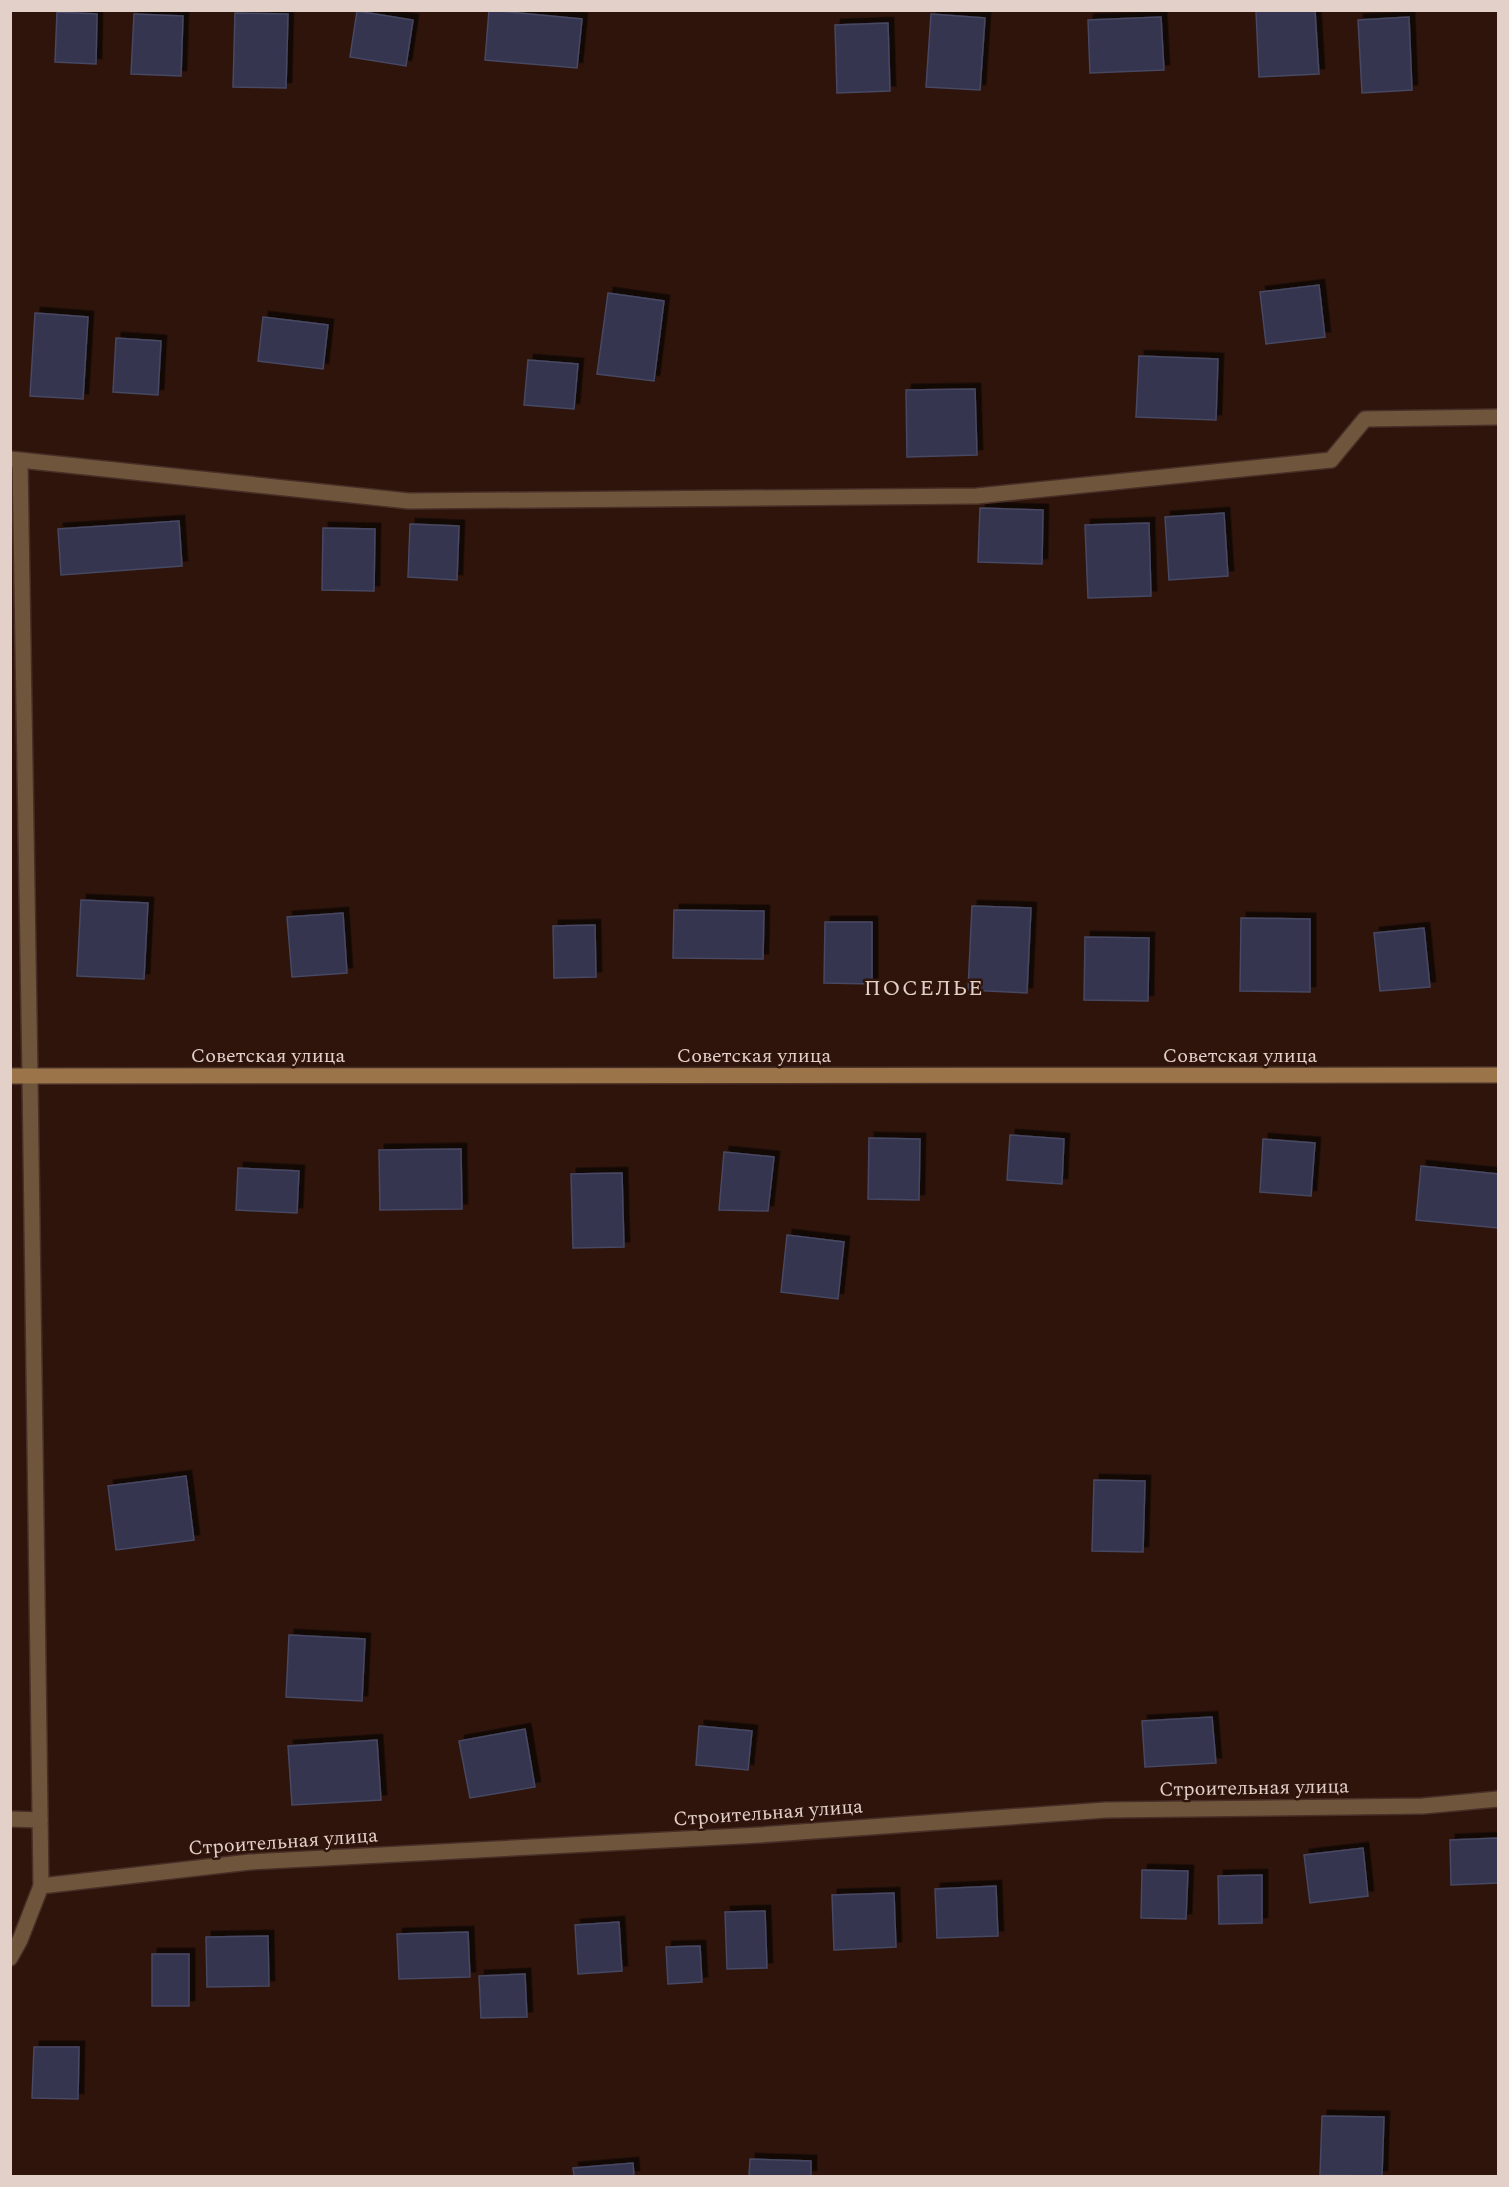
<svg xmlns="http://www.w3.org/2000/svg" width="1509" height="2187" viewBox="0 0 1509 2187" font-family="Spectral,serif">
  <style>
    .building { fill: #34354f; stroke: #474864; stroke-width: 1.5; filter: url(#shadow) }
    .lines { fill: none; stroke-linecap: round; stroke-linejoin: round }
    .service-casing { stroke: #472e26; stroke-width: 18 }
    .minor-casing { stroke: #472e26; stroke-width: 18 }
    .secondary-casing { stroke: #472e26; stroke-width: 18 }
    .service { stroke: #6e553b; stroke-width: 15 }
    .minor { stroke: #6e553b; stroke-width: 15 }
    .secondary { stroke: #9c7449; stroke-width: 15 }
    .labels { text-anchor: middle; stroke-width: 5; stroke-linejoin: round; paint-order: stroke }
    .street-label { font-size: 20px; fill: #e2d0c9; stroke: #2e140b }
    .quarter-label { font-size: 22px; letter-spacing: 1.5px; fill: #e2d0c9; stroke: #2e140b }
  </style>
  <defs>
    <filter id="shadow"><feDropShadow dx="5.5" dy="-5.5" stdDeviation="0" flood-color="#0009"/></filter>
  </defs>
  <rect width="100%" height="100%" fill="#2e140b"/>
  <!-- building -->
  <path class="building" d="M489,10l93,9 -5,49 -92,-8z
    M1315,10l4,64 -60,3 -3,-66z
    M357,11l56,9 -7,46 -56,-9z
    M57,12l40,2 -1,50 -41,-2z
    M235,13l53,1 -2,74 -53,-1z
    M134,14l49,2 -2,60 -50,-2z
    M931,14l54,4 -5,72 -54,-3z
    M1161,17l3,53 -74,3 -2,-53z
    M1409,17l3,73 -50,3 -4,-73z
    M888,23l2,68 -53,2 -2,-68z
    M1319,285l6,52 -59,7 -6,-52z
    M608,293l56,8 -10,80 -57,-7z
    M35,313l53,4 -5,82 -53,-3z
    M263,317l65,8 -5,44 -65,-8z
    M116,338l45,3 -3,54 -45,-3z
    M1139,356l79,3 -2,61 -80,-3z
    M528,360l50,4 -4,45 -50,-4z
    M975,389l2,66 -70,2 -1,-67z
    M980,508l63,2 -1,54 -64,-2z
    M1224,513l4,63 -59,4 -4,-63z
    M179,521l3,45 -121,9 -3,-46z
    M1149,523l2,73 -63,2 -3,-73z
    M410,524l49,2 -2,54 -49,-3z
    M323,528l52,1 -1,62 -52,-1z
    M81,900l67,3 -4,76 -67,-3z
    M972,906l59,2 -4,85 -59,-3z
    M674,910l90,1 -1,48 -90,-1z
    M343,913l4,60 -55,4 -5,-60z
    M1241,918l69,1v73l-70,-1z
    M825,922h47v62l-48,-1z
    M595,925l1,52 -42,1 -1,-52z
    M1424,928l6,59 -50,4 -6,-58z
    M1085,937l64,1 -1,63 -64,-1z
    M1010,1135l54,4 -2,45 -55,-4z
    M869,1138l51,1 -1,61 -51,-1z
    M1263,1139l52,4 -4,53 -51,-4z
    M461,1149l1,60 -82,1 -1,-60z
    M724,1152l50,5 -6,54 -49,-1z
    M1421,1166l77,8v54l-82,-8z
    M238,1168l61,3 -2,42 -61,-3z
    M622,1173l2,74 -51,1 -2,-74z
    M787,1235l57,7 -6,57 -57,-7z
    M186,1476l8,64 -78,10 -8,-64z
    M1094,1480l51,1 -2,71 -51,-1z
    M289,1635l76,4 -3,62 -76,-4z
    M1212,1717l4,46 -71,4 -3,-46z
    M699,1726l53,5 -4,39 -52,-5z
    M525,1729l10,58 -65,11 -11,-57z
    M377,1740l4,60 -89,5 -4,-59z
    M1498,1838v45l-47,2 -1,-45z
    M1363,1848l5,48 -58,7 -6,-48z
    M1142,1870l46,1 -2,48 -45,-1z
    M1262,1875v48l-43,1 -1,-48z
    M996,1886l2,50 -61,2 -2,-49z
    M894,1893l2,54 -62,3 -2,-55z
    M765,1911l2,57 -40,1 -2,-57z
    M619,1922l3,49 -44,3 -3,-49z
    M468,1932l2,45 -71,2 -2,-45z
    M268,1936l1,50 -62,1 -1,-50z
    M700,1946l2,36 -34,2 -2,-37z
    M152,1954h37v52h-37z
    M525,1974l2,43 -46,1 -2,-42z
    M34,2047h45l-1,52 -46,-1z
    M1322,2116l62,1 -2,59 -62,-1z
    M750,2159l61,2v15h-62z
    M633,2163l1,13h-60l-1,-8z"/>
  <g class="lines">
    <defs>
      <path id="service" d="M1331,460l34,-41 133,-2
        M10,1958l10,-18 21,-54 -11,-810"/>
      <path id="minor" d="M10,459l399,42 568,-5 354,-36
        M20,460l10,616
        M10,1819l30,1
        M41,1886l209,-24 510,-27 346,-25 317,-4 75,-7"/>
      <path id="secondary" d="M10,1076l1488,-1"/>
    </defs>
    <!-- service casing -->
    <use href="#service" class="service-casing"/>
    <!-- minor casing -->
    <use href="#minor" class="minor-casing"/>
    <!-- secondary casing -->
    <use href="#secondary" class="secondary-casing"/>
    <!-- service -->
    <use href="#service" class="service"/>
    <!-- minor -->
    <use href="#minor" class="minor"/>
    <!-- secondary -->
    <use href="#secondary" class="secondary"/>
  </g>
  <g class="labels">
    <!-- street labels -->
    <g class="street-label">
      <text x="268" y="1062">Советская улица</text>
      <text x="754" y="1062">Советская улица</text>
      <text x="1240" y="1062">Советская улица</text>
      <text transform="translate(1254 1787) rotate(-1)" y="7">Строительная улица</text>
      <text transform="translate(768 1812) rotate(-4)" y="7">Строительная улица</text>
      <text transform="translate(283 1841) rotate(-4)" y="7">Строительная улица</text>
    </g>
    <!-- quarter labels -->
    <g class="quarter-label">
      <text x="924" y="995">ПОСЕЛЬЕ</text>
    </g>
  </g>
  <!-- border -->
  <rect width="1509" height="2187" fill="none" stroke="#e2d0c9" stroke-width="24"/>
</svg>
